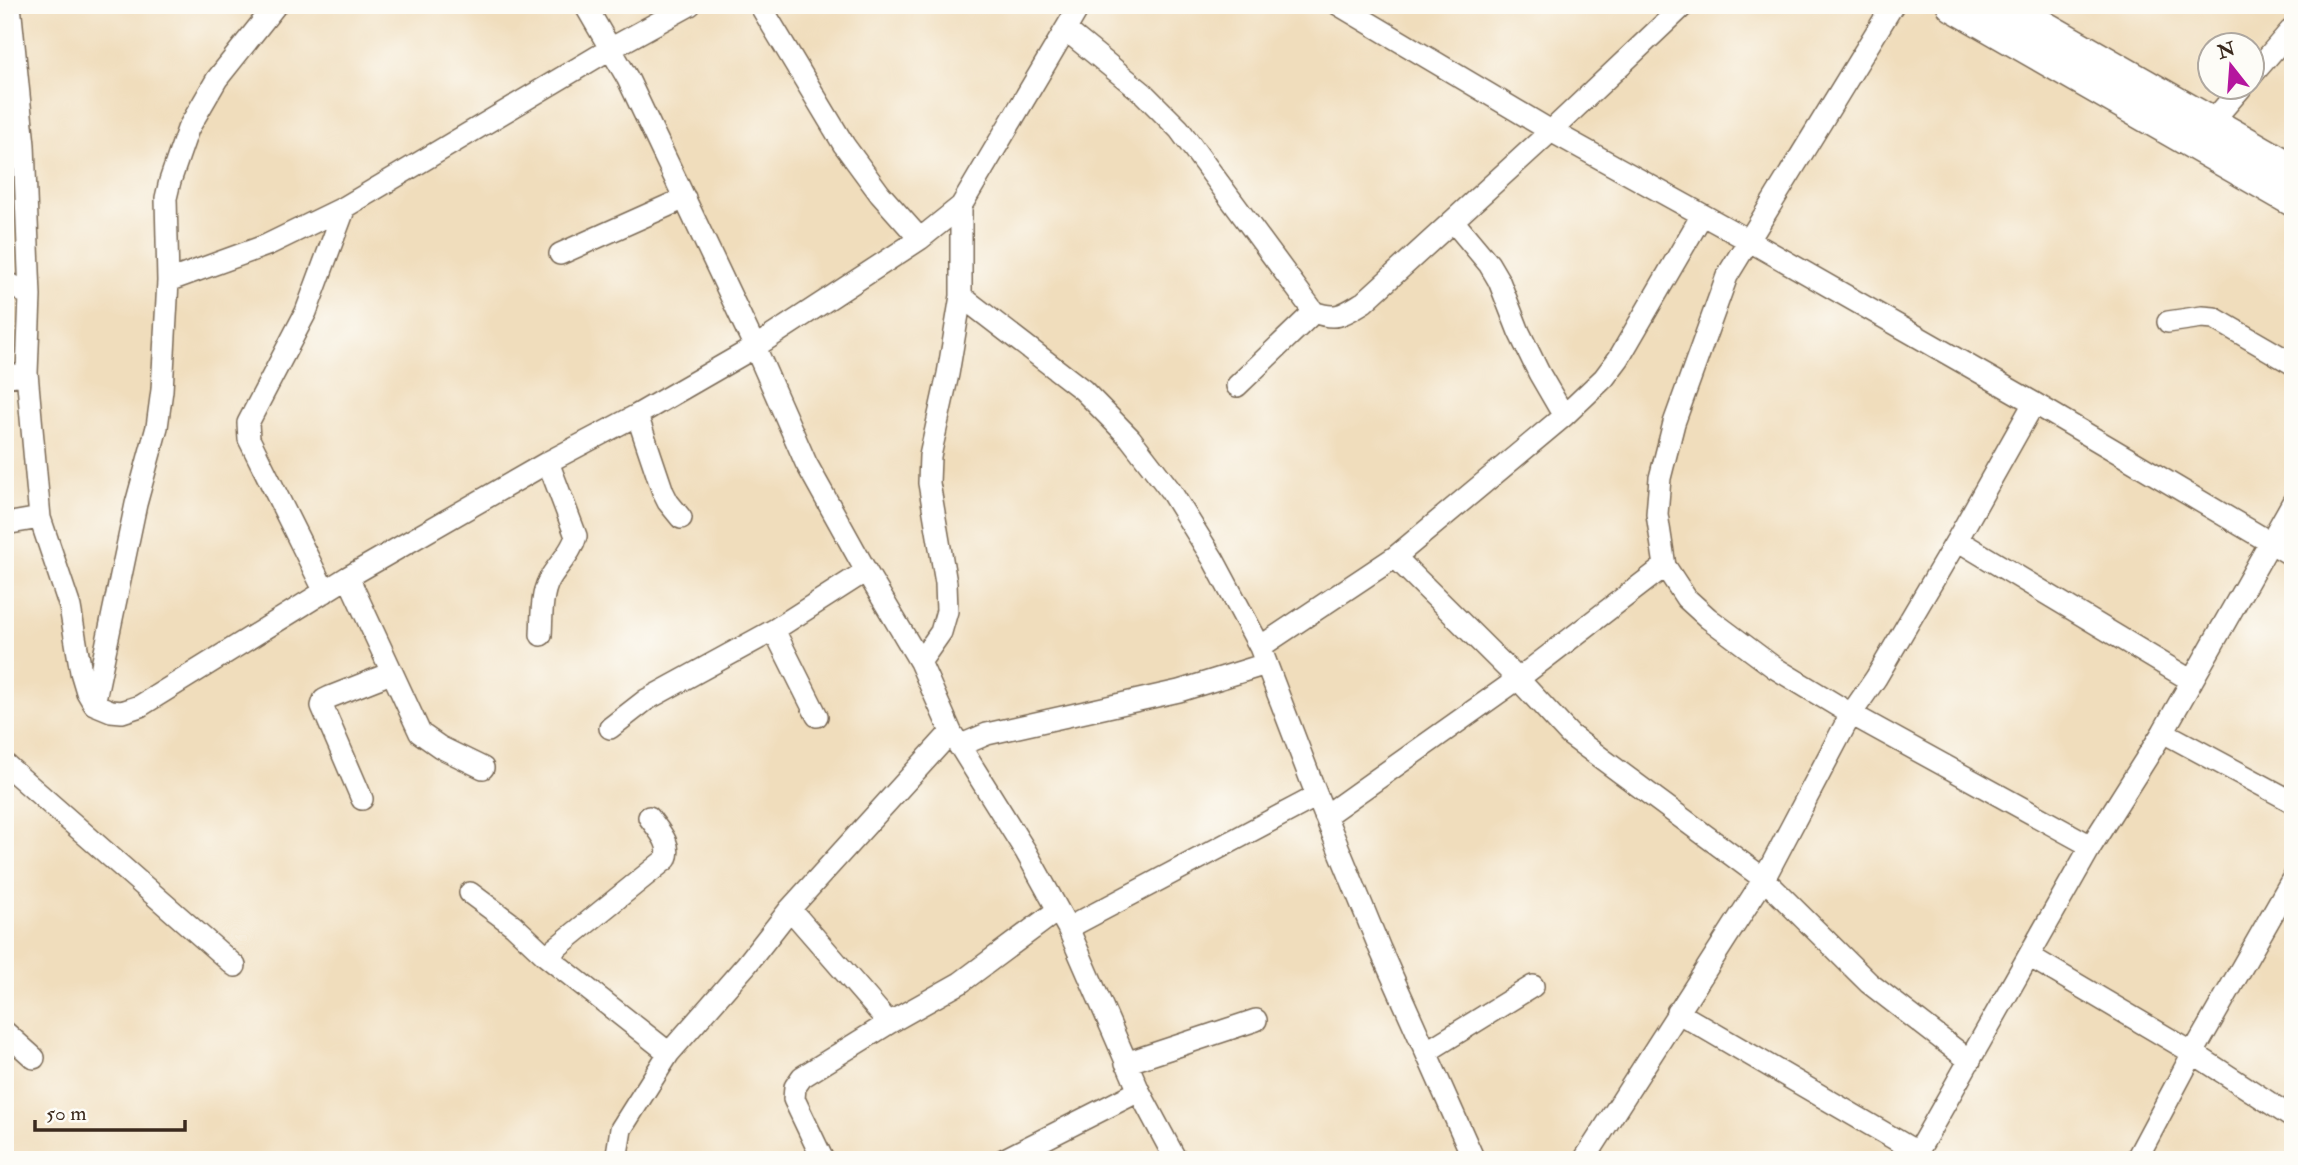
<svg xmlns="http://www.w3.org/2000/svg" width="2298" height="1165" viewBox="0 0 2298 1165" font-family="'IM FELL Double Pica',serif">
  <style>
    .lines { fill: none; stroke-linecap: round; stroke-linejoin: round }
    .street-casing { stroke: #7a6955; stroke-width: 24 }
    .primary-casing { stroke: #7a6955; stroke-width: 35 }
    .street { stroke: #fff; stroke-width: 21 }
    .primary { stroke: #fff; stroke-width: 32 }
  </style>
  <rect width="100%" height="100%" fill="#fdfcf7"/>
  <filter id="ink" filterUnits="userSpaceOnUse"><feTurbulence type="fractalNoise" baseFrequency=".0143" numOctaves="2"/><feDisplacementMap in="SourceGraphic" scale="14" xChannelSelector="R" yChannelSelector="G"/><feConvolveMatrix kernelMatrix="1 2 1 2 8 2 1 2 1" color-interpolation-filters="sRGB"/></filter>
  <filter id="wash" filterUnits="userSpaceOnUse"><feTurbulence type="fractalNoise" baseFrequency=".00686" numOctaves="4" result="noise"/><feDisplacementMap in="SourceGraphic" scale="28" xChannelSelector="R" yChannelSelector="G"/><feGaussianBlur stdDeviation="1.57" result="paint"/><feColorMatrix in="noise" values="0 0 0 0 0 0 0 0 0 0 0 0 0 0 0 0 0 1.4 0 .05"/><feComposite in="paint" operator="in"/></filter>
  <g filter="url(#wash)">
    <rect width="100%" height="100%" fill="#f0ddbc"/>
  </g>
  <g filter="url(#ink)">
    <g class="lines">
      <defs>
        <path id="street" d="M10,5l14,140 6,151 -3,77 13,145 30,89 11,65 6,20 7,12 17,7 11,1 18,-6 208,-129 200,-115 89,-47 118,-68 165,-108 41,-33
          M585,5l43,74 127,268 51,116 60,108 54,91 31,70 75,120 42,76 71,163 37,69
          M760,5l84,140 36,49 40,45
          M1339,5l212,126 197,109 286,163 259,153
          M1893,5l-166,271 -53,147 -14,55 -3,36 8,52 21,32 22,20 67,50 76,46 240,132
          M1066,30l77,63 36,36 135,183c23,9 30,2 50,-10l187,-171 133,-126
          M2252,75l39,-45 2,1
          M2211,123l30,-35
          M1453,221l36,43 10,17 20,51 20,41 25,43
          M560,254l125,-56
          M5,281l25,15
          M168,281l99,-36 78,-38 265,-158 80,-44
          M961,296l122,94 47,48 40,52 43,69 47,88 57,149 63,153 94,211
          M2168,322l34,-5 12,1 79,46
          M5,377l22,-4
          M1237,386l77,-74
          M637,415l26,77 5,10 13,16
          M5,524l35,-6
          M1957,540l235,141
          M1395,557l123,122 52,56 194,144 105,104 101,78
          M348,577l72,156 20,14 43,21
          M325,592l-76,-153 -1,-16 58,-111 39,-105
          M774,630l43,86
          M541,635c1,-17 0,-40 8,-55 8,-15 23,-27 27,-44l-28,-74
          M1260,647l135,-90 169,-141 40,-38 15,-20 83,-143
          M920,662l21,-30 6,-21 -1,-28 -17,-100 1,-27 18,-82 13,-78v-90l119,-201
          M94,704l42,-200 21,-77 5,-37 6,-109 -2,-83 4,-17 18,-52 29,-50 59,-74
          M610,728l36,-28 128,-70 92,-59
          M2163,732l130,70
          M959,746l28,-12 192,-43 87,-27
          M5,764l230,202
          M362,799l-40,-93 2,-6 6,-3 61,-24
          M1325,816l193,-137 147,-113
          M470,893l43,32 33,31 123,97
          M790,909l99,114 -87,54 -7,10 -1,12 29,61
          M1068,928l249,-132
          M546,956l120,-97c7,-15 -9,-30 -17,-42
          M2029,956l164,97 100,65
          M1677,1012l240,140
          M889,1023l71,-40 98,-73
          M5,1032l29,26
          M1426,1052l107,-66
          M1126,1063l130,-43
          M616,1160l5,-31 48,-76 78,-89 43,-55 161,-177
          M1003,1160l136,-69
          M1584,1160l180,-281 87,-165 25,-36 81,-138 77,-137
          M1913,1160l178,-314 72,-114 130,-230
          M2136,1160l57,-107 100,-175"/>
        <path id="primary" d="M1953,5l340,195
          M2005,5l288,165"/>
      </defs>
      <!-- street casing -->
      <use href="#street" class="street-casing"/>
      <!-- primary casing -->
      <use href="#primary" class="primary-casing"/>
      <!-- street -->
      <use href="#street" class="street"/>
      <!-- primary -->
      <use href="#primary" class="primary"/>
    </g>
  </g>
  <!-- margin -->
  <rect width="2298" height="1165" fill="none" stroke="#fdfcf7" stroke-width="28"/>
  <!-- north arrow -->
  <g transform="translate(2231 66) rotate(343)"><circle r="33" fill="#fdfcf7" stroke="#afa8a0" stroke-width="2"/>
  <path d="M0-5L12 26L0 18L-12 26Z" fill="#b5179e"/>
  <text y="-10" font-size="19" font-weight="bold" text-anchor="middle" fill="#3b2a1e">N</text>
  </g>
  <!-- scale -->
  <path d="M35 1120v10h150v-10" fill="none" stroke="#3b2a1e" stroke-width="3.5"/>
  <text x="46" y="1120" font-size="21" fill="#3b2a1e" stroke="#fdfcf7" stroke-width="5" paint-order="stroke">50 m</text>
</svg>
